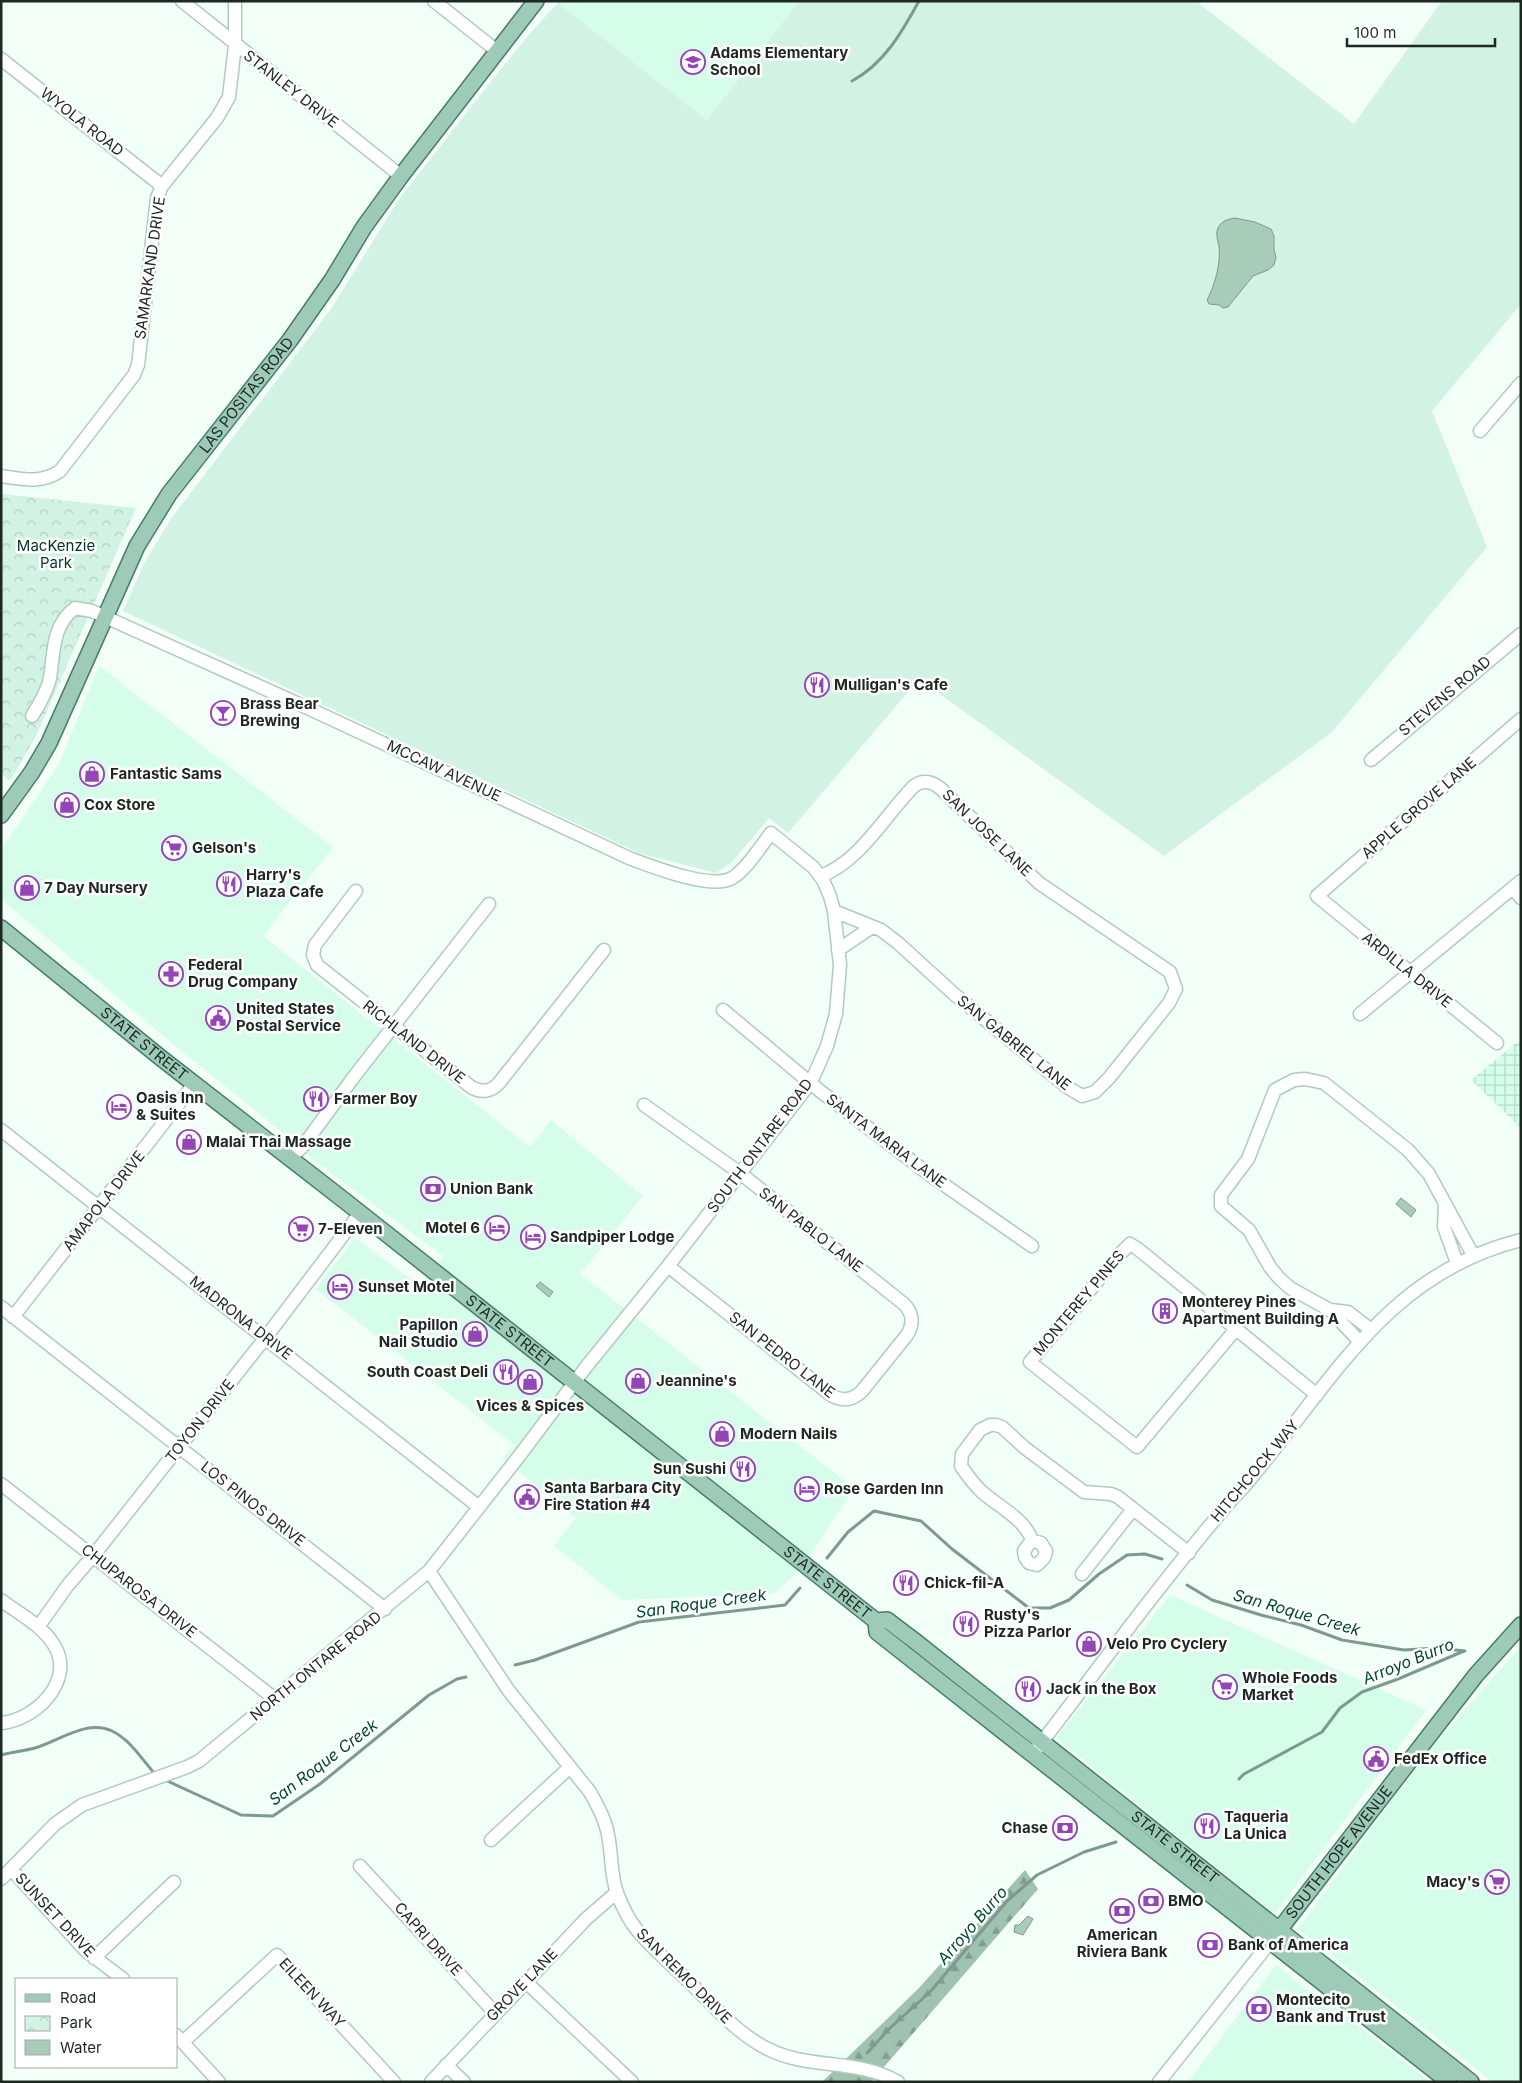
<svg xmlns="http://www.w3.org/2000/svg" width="1522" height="2083" viewBox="0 0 1522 2083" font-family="Inter,sans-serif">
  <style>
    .built { fill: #d6fdea }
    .industrial { fill: url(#industrial-grid) }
    .green { fill: #d2f2e3 }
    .forest { fill: url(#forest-firs) }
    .park { fill: url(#park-crowns) }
    .water { fill: #a8cbba; stroke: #7e9a8d }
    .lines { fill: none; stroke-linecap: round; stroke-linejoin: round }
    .stream { stroke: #7e9a8d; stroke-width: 3 }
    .minor-casing { stroke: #aecbbd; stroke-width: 15 }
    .major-casing { stroke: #477c65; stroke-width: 18 }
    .minor { stroke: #fff; stroke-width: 12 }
    .major { stroke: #9ecbb8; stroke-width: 15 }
    .labels { text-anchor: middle; stroke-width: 5; stroke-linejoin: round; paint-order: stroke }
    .poi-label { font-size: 15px; font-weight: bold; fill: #1d2823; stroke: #fff; text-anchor: start }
    .street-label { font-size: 15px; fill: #1d2823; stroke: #fff }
    .park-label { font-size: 15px; fill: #013423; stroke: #fff }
    .water-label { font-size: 16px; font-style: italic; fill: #004731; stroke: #fff }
  </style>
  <defs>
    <pattern id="industrial-grid" width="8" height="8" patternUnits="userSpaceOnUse" patternTransform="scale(1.25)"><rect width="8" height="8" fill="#d6fdea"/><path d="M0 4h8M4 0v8" fill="none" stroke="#b7d9c8"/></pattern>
    <pattern id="forest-firs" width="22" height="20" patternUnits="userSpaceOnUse" patternTransform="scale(1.25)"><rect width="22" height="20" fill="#9fc2b1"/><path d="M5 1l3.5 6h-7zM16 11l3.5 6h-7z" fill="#819e90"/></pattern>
    <pattern id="park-crowns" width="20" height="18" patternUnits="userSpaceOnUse" patternTransform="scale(1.25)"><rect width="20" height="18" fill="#d2f2e3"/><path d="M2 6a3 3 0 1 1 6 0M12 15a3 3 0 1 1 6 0" fill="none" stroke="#b4d0c2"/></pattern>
  </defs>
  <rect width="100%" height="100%" fill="#f2fef8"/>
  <!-- built -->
  <path class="built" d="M560,1h239l-92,119 -149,-117z
    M99,666l234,181 -70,89 267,211 21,-27 92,76 -63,78 274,214 -53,81 -28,25 -151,6 -68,-54 22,-28 -73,-59 11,-14 -198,-156 39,-51 64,47 24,-29 -128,-95 -23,-21 -113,-91 -178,-150v-49l58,-86z
    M1170,1595l256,115 -151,204 -219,-176z
    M1521,1646v436h-28l-195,-153 100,-137 39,-50z
    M1276,1965l34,27 15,8 105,82h-242z"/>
  <!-- industrial -->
  <path class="industrial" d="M1521,1039v89l-50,-48z"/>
  <!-- green -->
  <path class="green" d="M799,1h397l158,123 88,-123h79v303l-89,107 55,136 -155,185 -168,124 -245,-177 -131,154 -19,-15 -37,44 -16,11 -77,-20 -516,-242 21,-47 26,-44 161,-211 68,-110 101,-129 32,-39 26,-28 149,117z"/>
  <!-- forest -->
  <path class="forest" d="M1025,1870l13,19 -167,193h-49l96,-93z"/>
  <!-- park -->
  <path class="park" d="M1,494l135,14 -100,228 -26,45 -9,-7z"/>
  <!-- water -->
  <path class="water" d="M1235,218l20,4 16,7 3,7v13l2,9 -2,7 -6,5 -15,6 -25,31 -5,1 -4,-3 -10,-1 -2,-4c8,-15 14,-37 12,-54 -1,-5 -3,-10 -2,-15 2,-9 10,-12 18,-13z
    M1401,1198l15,12 -5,7 -15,-13z
    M540,1282l13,10 -4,5 -13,-11z
    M1028,1916l5,3 -10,16 -9,-3 1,-7h4z"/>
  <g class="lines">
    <!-- stream -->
    <path class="stream" d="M852,81c32,-17 50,-49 67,-80
      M827,1558l21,-26 26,-21 47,10 31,28 77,59h21l19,-8 30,-26 28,-19 18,-1 17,5
      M1187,1585l25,15 49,15 40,10 41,15 62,10 33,-2 28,3
      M515,1665l20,-5 104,-38 146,-17 15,-17
      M1,1755c11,-3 23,-4 34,-7 24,-7 52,-29 77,-17 19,9 30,29 44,44
      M163,1779l78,36 32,1 47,-32 109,-89 28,-16 9,-2
      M1239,1779l5,-5 78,-42 18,-24 22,-16 36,-13 66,-28
      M867,2053l23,-25 40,-36 77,-91 30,-26 47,-23 32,-10"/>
    <defs>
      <path id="minor" d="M182,1l219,175
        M434,1l63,50
        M1,59l161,127
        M1480,431l41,-48
        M1,476c21,3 40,8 59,-5l74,-96 4,-10 19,-167 5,-12 55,-68 12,-21 6,-52v-44
        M1371,760l150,-126
        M820,876c38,-12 66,-62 94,-90 9,-7 19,-4 27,3l98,94 131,89 6,17 -7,14 -60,75 -14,14 -13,4 -15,-9 -113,-93 -56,-51 -17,-13 -47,-19
        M1513,888l8,10
        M356,891l-41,54 -2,10 4,10 154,122c10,6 20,5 28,-4l105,-133
        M838,950l34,-23
        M723,1010l97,81 110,84 102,71
        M1360,1014l161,-133
        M1497,1043l-180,-147 204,-177
        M644,1105l96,68 164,131c9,9 10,20 3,31l-45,56c-9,9 -20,11 -31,4l-163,-129
        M1,1130l478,377
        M290,1158l13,-12 53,-72 133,-170
        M1445,1204l-1,23 13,36
        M1,1307l384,302
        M1330,1310l18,2 22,17
        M13,1317l181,-233
        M1236,1329l-99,118 -107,-85 90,-108 10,-10 8,5 179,146
        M1360,1342l-30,-32 -40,-22 -11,-10 -9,-11 -21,-37 -28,-24v-11l27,-36 27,-69 19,-10 11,-1 19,4 84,67 21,24 44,81
        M1,1484l274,215
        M1032,1540l9,3 5,8 -2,7 -7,7 -8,-2 -4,-6 -1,-6 8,-11c-8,-22 -35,-34 -51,-49 -8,-8 -14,-16 -20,-25l1,-12 18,-24 10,-5h6l6,2 23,21 59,44 27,2 7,3 71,56
        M429,1571l80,120 81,101c9,16 17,31 19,49 3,18 2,35 8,52 5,13 11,26 20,37 14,17 32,32 48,48 26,24 50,55 83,71 41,21 89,9 130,33
        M1082,1574l51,-65
        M1,1600c18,14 41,25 53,45 22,35 -18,75 -53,78
        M38,1627l30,-42 25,-29 173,-219 94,-124
        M1036,1750c61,-80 121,-162 186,-239 9,-12 21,-22 30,-34 81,-97 136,-204 269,-237
        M491,1840l79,-73
        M360,1866l135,147
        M11,1869l74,81 38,29
        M1,1879l54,-55 27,-19 105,-38 12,-6 230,-190 91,-116 66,-88 82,-101 143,-184 16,-36 9,-32 4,-49 -6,-54 -4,-15 -7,-16 -10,-13 -42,-34c-10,13 -27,40 -41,46 -22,10 -79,-13 -101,-21l-319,-149 -218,-98 -17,-3c-23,17 -21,44 -25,70 -3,14 -11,27 -18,38
        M94,1958l80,-76
        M526,1982l106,100
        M176,2035l43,47
        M183,2042l94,-87 117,127
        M446,2065l18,17
        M431,2082l155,-163 31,-27
        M1159,2082l112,-141"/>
      <g id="major">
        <path id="s1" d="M1,815l31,-43 17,-29 88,-197 32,-52 121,-154 42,-60 32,-53 37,-51 135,-175"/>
        <path id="s2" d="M1,928l160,130 184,143 531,420 11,-1 29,22 555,440"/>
        <path d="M876,1621l1,11 572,450"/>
        <path id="s3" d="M1273,1938l203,-263 45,-50"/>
      </g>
    </defs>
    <!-- minor casing -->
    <use href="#minor" class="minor-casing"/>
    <!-- major casing -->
    <use href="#major" class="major-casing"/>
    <!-- minor -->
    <use href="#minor" class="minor"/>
    <!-- major -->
    <use href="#major" class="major"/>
  </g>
  <!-- icons -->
  <defs>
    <symbol id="school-ring" viewBox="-11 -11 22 22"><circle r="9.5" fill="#fff" stroke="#9545b5" stroke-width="1.5"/><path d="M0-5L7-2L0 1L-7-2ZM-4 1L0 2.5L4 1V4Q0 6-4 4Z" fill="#9545b5"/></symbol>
    <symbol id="restaurant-ring" viewBox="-11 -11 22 22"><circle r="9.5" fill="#fff" stroke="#9545b5" stroke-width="1.5"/><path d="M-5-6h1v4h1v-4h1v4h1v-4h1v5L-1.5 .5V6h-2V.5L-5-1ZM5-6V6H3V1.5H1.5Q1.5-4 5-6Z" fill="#9545b5"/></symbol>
    <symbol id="bar-ring" viewBox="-11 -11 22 22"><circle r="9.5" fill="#fff" stroke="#9545b5" stroke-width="1.5"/><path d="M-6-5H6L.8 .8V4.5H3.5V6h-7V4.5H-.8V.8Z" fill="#9545b5"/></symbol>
    <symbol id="shop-ring" viewBox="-11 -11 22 22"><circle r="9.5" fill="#fff" stroke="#9545b5" stroke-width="1.5"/><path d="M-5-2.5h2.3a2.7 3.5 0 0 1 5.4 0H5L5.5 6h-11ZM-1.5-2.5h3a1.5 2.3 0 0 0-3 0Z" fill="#9545b5"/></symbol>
    <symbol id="supermarket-ring" viewBox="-11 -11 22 22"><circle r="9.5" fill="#fff" stroke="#9545b5" stroke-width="1.5"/><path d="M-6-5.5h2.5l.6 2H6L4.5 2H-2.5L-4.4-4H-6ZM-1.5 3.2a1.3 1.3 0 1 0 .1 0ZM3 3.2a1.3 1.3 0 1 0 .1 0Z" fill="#9545b5"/></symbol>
    <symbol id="pharmacy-ring" viewBox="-11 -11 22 22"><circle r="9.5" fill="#fff" stroke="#9545b5" stroke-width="1.5"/><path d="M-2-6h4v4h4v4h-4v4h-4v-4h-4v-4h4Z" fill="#9545b5"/></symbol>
    <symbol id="civic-ring" viewBox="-11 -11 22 22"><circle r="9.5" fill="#fff" stroke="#9545b5" stroke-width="1.5"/><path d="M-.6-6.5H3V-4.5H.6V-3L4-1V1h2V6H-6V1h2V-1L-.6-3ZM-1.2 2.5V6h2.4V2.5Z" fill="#9545b5"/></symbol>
    <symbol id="hotel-ring" viewBox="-11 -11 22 22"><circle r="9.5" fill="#fff" stroke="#9545b5" stroke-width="1.5"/><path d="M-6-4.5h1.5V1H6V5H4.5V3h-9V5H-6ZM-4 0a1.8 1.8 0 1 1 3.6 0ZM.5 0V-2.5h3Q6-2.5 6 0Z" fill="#9545b5"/></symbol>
    <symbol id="bank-ring" viewBox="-11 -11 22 22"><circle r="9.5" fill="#fff" stroke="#9545b5" stroke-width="1.5"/><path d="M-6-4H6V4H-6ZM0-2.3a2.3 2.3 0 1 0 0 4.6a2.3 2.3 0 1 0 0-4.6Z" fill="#9545b5"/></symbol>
    <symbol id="building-ring" viewBox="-11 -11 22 22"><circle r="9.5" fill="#fff" stroke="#9545b5" stroke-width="1.5"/><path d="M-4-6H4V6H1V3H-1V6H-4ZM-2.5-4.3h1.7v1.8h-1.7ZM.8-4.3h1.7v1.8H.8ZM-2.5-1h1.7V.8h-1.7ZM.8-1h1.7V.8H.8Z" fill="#9545b5"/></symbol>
  </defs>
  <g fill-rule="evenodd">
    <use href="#school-ring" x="679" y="48" width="28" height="28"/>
    <use href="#restaurant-ring" x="803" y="671" width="28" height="28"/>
    <use href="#bar-ring" x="209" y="699" width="28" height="28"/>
    <use href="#shop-ring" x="78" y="760" width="28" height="28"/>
    <use href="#shop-ring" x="53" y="791" width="28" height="28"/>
    <use href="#supermarket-ring" x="160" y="834" width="28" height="28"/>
    <use href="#restaurant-ring" x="215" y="870" width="28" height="28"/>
    <use href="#shop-ring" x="13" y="874" width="28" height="28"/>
    <use href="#pharmacy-ring" x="157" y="960" width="28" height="28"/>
    <use href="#civic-ring" x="204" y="1004" width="28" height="28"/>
    <use href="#restaurant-ring" x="302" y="1085" width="28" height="28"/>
    <use href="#hotel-ring" x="105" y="1093" width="28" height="28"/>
    <use href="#shop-ring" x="175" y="1128" width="28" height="28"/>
    <use href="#bank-ring" x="419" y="1175" width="28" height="28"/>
    <use href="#hotel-ring" x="483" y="1214" width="28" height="28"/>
    <use href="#supermarket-ring" x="287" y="1215" width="28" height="28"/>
    <use href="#hotel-ring" x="519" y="1223" width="28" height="28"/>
    <use href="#hotel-ring" x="326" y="1273" width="28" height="28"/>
    <use href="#building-ring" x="1151" y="1297" width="28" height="28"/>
    <use href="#shop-ring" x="461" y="1320" width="28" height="28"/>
    <use href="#restaurant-ring" x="492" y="1358" width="28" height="28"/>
    <use href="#shop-ring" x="624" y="1367" width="28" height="28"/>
    <use href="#shop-ring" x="516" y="1368" width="28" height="28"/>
    <use href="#shop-ring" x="708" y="1420" width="28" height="28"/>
    <use href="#restaurant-ring" x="729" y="1455" width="28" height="28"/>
    <use href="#hotel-ring" x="793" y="1475" width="28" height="28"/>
    <use href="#civic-ring" x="513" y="1483" width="28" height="28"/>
    <use href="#restaurant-ring" x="892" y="1569" width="28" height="28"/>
    <use href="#restaurant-ring" x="952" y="1610" width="28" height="28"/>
    <use href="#shop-ring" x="1075" y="1630" width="28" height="28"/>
    <use href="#supermarket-ring" x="1211" y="1673" width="28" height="28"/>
    <use href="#restaurant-ring" x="1014" y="1675" width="28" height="28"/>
    <use href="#civic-ring" x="1362" y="1745" width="28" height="28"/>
    <use href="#restaurant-ring" x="1193" y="1812" width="28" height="28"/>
    <use href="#bank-ring" x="1051" y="1814" width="28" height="28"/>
    <use href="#supermarket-ring" x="1483" y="1868" width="28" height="28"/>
    <use href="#bank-ring" x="1137" y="1887" width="28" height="28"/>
    <use href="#bank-ring" x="1108" y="1897" width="28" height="28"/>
    <use href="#bank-ring" x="1196" y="1931" width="28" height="28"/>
    <use href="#bank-ring" x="1245" y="1995" width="28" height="28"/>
  </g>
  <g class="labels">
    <!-- poi labels -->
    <g class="poi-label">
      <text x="710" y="58">Adams Elementary<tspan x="710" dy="17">School</tspan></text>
      <text x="834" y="690">Mulligan's Cafe</text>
      <text x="240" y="709">Brass Bear<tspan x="240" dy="17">Brewing</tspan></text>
      <text x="110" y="779">Fantastic Sams</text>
      <text x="84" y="810">Cox Store</text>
      <text x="192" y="853">Gelson's</text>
      <text x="246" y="880">Harry's<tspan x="246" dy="17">Plaza Cafe</tspan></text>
      <text x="44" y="893">7 Day Nursery</text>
      <text x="188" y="970">Federal<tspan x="188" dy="17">Drug Company</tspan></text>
      <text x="236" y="1014">United States<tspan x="236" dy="17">Postal Service</tspan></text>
      <text x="136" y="1103">Oasis Inn<tspan x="136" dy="17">&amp; Suites</tspan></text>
      <text x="334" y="1104">Farmer Boy</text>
      <text x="206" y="1147">Malai Thai Massage</text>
      <text x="450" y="1194">Union Bank</text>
      <text x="480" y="1233" text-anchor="end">Motel 6</text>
      <text x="318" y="1234">7-Eleven</text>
      <text x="550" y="1242">Sandpiper Lodge</text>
      <text x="358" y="1292">Sunset Motel</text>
      <text x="1182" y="1307">Monterey Pines<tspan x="1182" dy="17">Apartment Building A</tspan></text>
      <text x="458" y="1330" text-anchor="end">Papillon<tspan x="458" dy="17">Nail Studio</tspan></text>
      <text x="488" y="1377" text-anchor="end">South Coast Deli</text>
      <text x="656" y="1386">Jeannine's</text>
      <text x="530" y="1411" text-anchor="middle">Vices &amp; Spices</text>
      <text x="740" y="1439">Modern Nails</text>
      <text x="726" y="1474" text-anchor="end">Sun Sushi</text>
      <text x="544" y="1493">Santa Barbara City<tspan x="544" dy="17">Fire Station #4</tspan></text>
      <text x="824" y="1494">Rose Garden Inn</text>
      <text x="924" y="1588">Chick-fil-A</text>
      <text x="984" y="1620">Rusty's<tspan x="984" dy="17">Pizza Parlor</tspan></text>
      <text x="1106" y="1649">Velo Pro Cyclery</text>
      <text x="1242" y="1683">Whole Foods<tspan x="1242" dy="17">Market</tspan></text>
      <text x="1046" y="1694">Jack in the Box</text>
      <text x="1394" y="1764">FedEx Office</text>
      <text x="1224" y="1822">Taqueria<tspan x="1224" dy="17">La Unica</tspan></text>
      <text x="1048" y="1833" text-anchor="end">Chase</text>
      <text x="1480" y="1887" text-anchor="end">Macy's</text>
      <text x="1168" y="1906">BMO</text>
      <text x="1122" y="1940" text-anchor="middle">American<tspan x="1122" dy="17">Riviera Bank</tspan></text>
      <text x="1228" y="1950">Bank of America</text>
      <text x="1276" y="2005">Montecito<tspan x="1276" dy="17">Bank and Trust</tspan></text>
    </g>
    <!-- street labels -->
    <g class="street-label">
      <text transform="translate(291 89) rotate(38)" y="5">STANLEY DRIVE</text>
      <text transform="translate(82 122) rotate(38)" y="5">WYOLA ROAD</text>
      <text transform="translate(150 268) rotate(-82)" y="5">SAMARKAND DRIVE</text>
      <text dy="5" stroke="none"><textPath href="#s1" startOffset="489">LAS POSITAS ROAD</textPath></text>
      <text transform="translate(1445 696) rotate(-40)" y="5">STEVENS ROAD</text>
      <text transform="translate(444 771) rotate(25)" y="5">MCCAW AVENUE</text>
      <text transform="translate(1419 808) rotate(-41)" y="5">APPLE GROVE LANE</text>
      <text transform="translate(987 833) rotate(44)" y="5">SAN JOSE LANE</text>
      <text transform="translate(1407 970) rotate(39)" y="5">ARDILLA DRIVE</text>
      <text transform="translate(414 1042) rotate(38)" y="5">RICHLAND DRIVE</text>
      <text dy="5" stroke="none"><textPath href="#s2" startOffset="184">STATE STREET</textPath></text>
      <text transform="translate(1014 1043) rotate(39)" y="5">SAN GABRIEL LANE</text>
      <text transform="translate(886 1141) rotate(37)" y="5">SANTA MARIA LANE</text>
      <text transform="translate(760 1146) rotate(-53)" y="5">SOUTH ONTARE ROAD</text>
      <text transform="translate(104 1201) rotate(-52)" y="5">AMAPOLA DRIVE</text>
      <text transform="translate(811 1230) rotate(38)" y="5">SAN PABLO LANE</text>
      <text transform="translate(1079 1303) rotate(-50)" y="5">MONTEREY PINES</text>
      <text transform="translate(241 1318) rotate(38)" y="5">MADRONA DRIVE</text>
      <text dy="5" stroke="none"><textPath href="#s2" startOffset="649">STATE STREET</textPath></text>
      <text transform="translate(782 1355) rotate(38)" y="5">SAN PEDRO LANE</text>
      <text transform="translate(200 1421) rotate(-52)" y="5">TOYON DRIVE</text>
      <text transform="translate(1255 1471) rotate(-50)" y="5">HITCHCOCK WAY</text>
      <text transform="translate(253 1504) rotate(38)" y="5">LOS PINOS DRIVE</text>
      <text dy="5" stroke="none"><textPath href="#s2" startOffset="1054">STATE STREET</textPath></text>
      <text transform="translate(139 1591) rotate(38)" y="5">CHUPAROSA DRIVE</text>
      <text transform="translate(316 1666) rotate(-39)" y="5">NORTH ONTARE ROAD</text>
      <text dy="5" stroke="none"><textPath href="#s2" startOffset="1494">STATE STREET</textPath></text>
      <text dy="5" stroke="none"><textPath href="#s3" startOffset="108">SOUTH HOPE AVENUE</textPath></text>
      <text transform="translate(55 1915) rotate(47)" y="5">SUNSET DRIVE</text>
      <text transform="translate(428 1939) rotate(48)" y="5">CAPRI DRIVE</text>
      <text transform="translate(684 1976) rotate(45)" y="5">SAN REMO DRIVE</text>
      <text transform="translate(522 1985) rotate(-46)" y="5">GROVE LANE</text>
      <text transform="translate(312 1993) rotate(47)" y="5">EILEEN WAY</text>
    </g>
    <!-- park labels -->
    <g class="park-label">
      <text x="56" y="551">MacKenzie<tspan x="56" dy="17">Park</tspan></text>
    </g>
    <!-- water labels -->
    <g class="water-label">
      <text transform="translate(701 1603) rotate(-8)" y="6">San Roque Creek</text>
      <text transform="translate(1297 1612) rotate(16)" y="6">San Roque Creek</text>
      <text transform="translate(1408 1661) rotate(-22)" y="6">Arroyo Burro</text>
      <text transform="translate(323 1762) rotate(-37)" y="6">San Roque Creek</text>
      <text transform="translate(972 1925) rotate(-49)" y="6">Arroyo Burro</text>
    </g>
  </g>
  <!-- border -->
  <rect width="1522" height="2083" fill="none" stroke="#1d2823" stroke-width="5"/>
  <!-- legend -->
  <rect x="15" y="1978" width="162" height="90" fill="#ffffff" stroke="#a5a9a7"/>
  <rect x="25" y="1994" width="25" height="8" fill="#9ecbb8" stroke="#a5a9a7"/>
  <text x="60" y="2003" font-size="15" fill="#1d2823">Road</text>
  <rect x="25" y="2016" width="25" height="15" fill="url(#park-crowns)" stroke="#a5a9a7"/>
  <text x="60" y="2028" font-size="15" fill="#1d2823">Park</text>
  <rect x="25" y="2040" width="25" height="15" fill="#a8cbba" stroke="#a5a9a7"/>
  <text x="60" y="2053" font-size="15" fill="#1d2823">Water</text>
  <!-- scale -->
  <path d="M1347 38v8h148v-8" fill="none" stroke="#1d2823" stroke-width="2.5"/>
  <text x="1354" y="38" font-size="15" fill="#1d2823" stroke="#ffffff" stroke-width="4" paint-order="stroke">100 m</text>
</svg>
